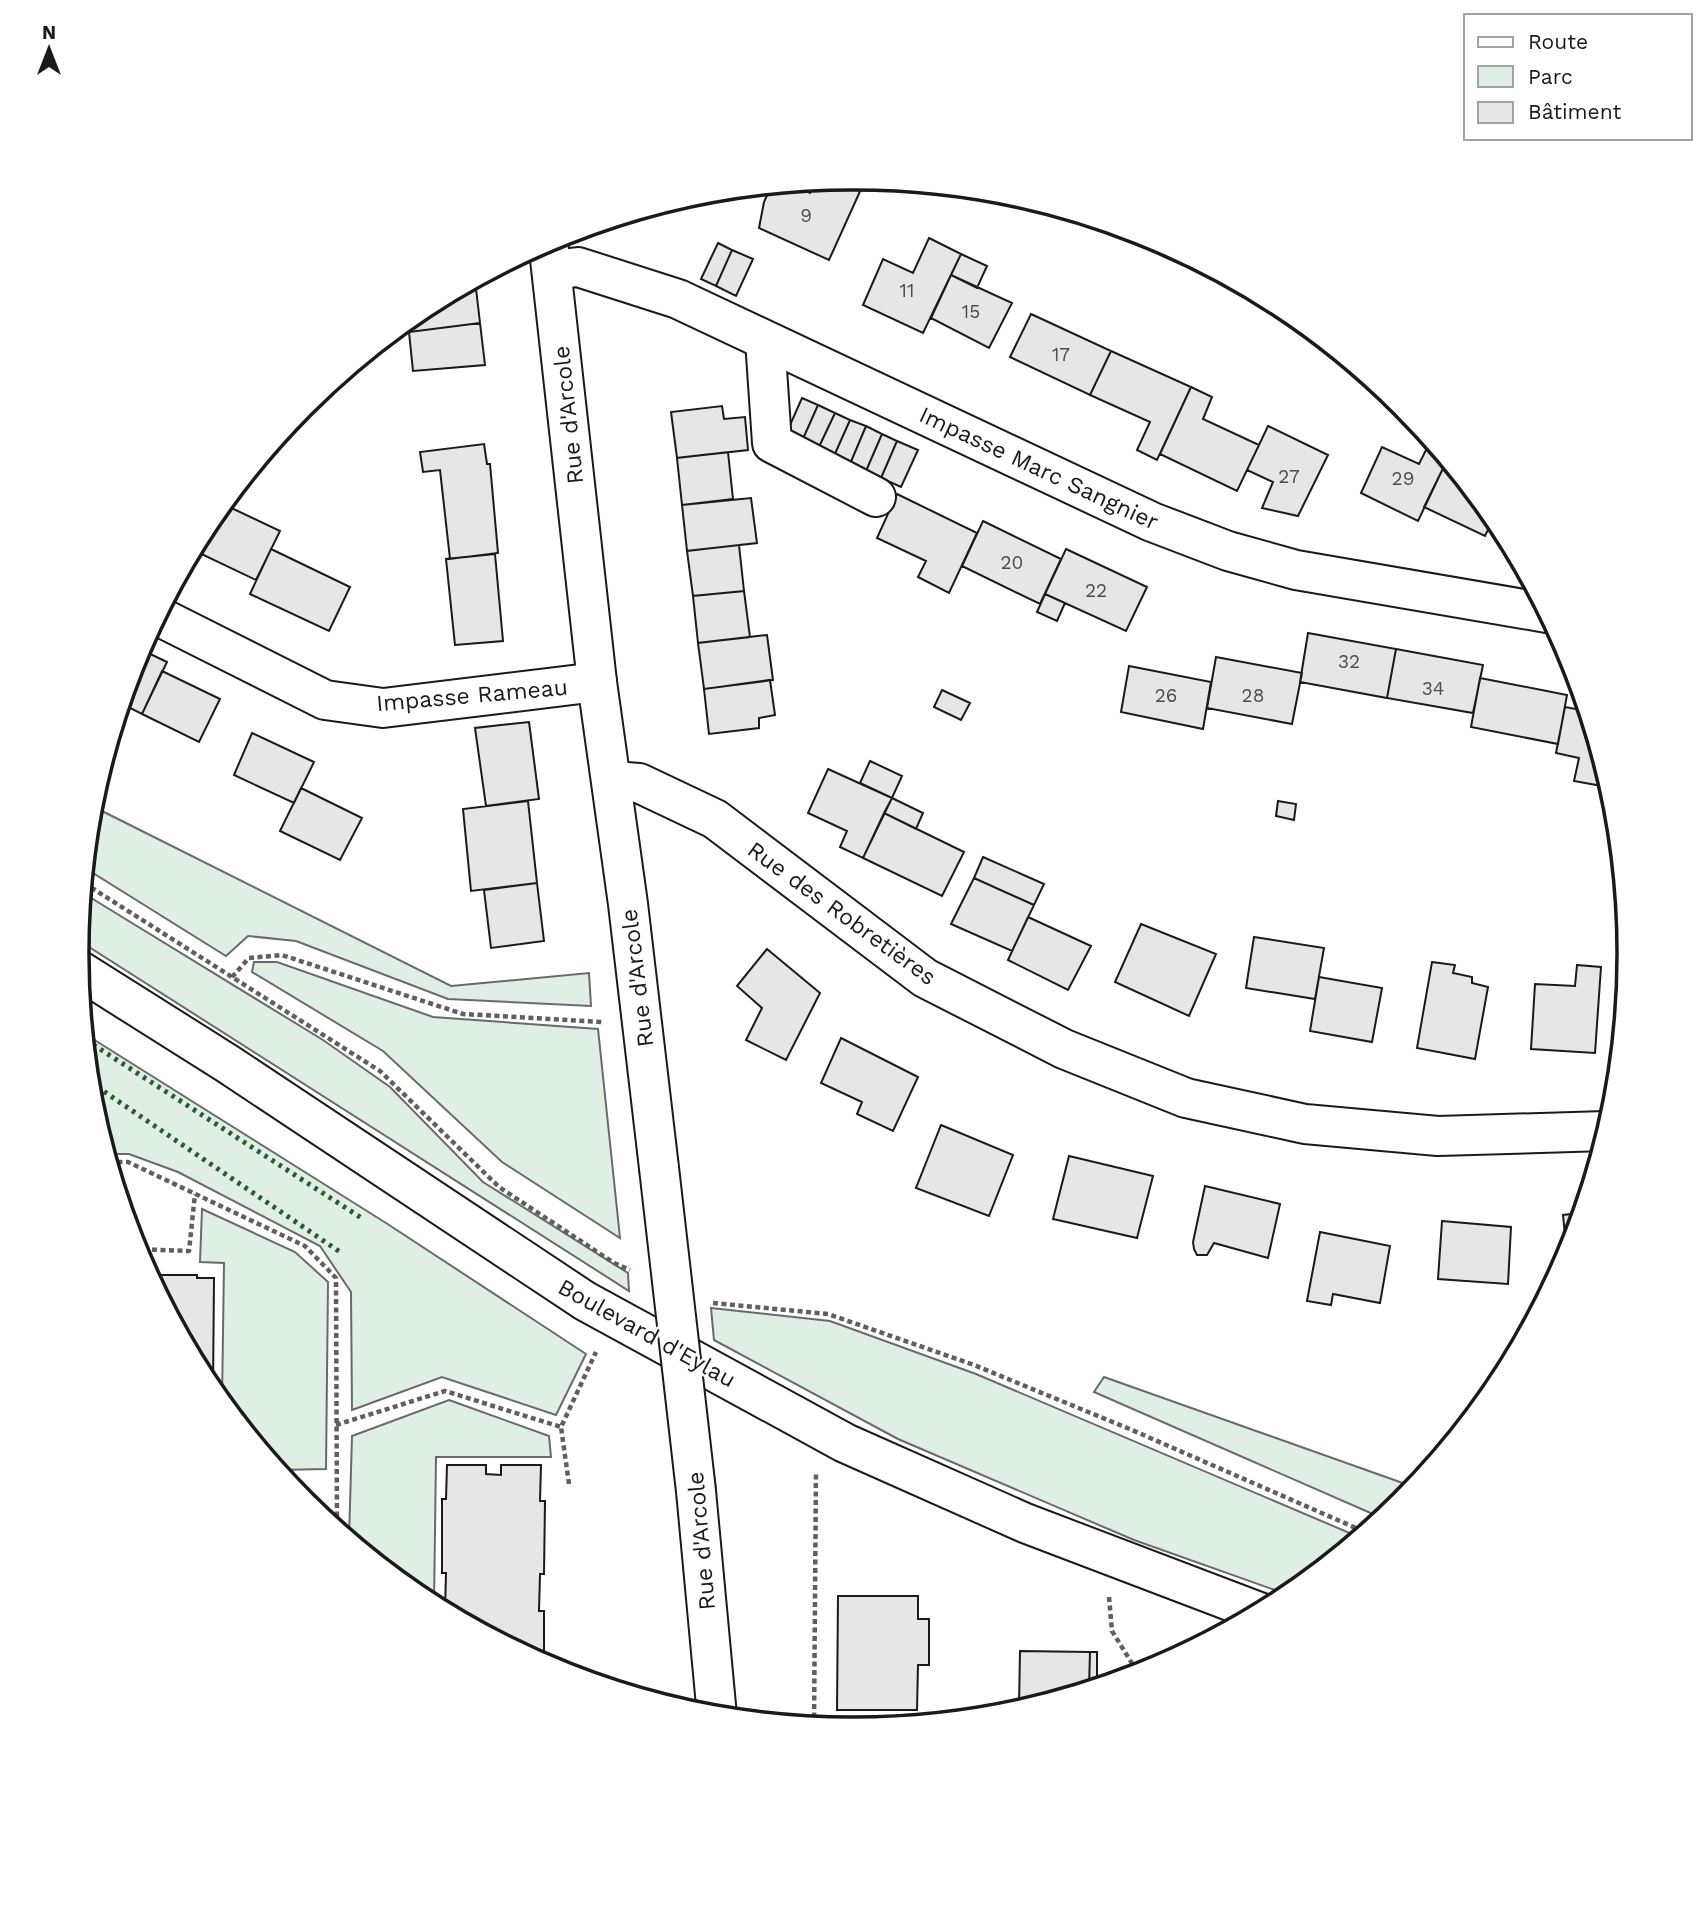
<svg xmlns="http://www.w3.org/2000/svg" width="1706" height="1907" viewBox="0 0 1706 1907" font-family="'Work Sans',sans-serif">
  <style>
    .green { fill: #e0efe3; stroke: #6a6a6a; stroke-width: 2 }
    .building { fill: #e6e6e6; stroke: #1a1a1a; stroke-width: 2 }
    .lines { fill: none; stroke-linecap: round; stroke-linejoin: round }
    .minor-casing { stroke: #1a1a1a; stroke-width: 42 }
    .major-casing { stroke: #1a1a1a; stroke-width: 42 }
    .path { stroke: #5f5f5f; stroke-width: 4.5; stroke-dasharray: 5 3.5; stroke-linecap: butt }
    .minor { stroke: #fff; stroke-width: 38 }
    .major { stroke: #fff; stroke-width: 38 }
    .major-bridge-casing { stroke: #1a1a1a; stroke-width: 42; stroke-linecap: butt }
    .major-bridge { stroke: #fff; stroke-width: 38 }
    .hedge { stroke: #2b5a34; stroke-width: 5; stroke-dasharray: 3.5 5; stroke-linecap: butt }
    .labels { text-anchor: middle; stroke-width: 5; stroke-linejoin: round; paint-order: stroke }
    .number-label { font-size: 19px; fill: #4d4d4d }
    .street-label { font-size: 23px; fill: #1a1a1a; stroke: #fff }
    .rim { fill: none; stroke: #1a1a1a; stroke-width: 3.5 }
  </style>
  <rect width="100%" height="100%" fill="#fff"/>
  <!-- green -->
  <path class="green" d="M92,806l359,180 138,-13 2,33 -143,-7 -152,-58 -48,-5 -22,20 -141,-88z
    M83,893l240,147 67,47 93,95 145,91 1,18 -551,-351z
    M254,962h23l156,55 165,12 22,209 -118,-76 -119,-111 -131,-79z
    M85,1034l301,189 200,131 -30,61 -114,-38 -90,33 -1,-118 -31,-46 -142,-74 -49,-18h-22l-15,-50z
    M202,1209l93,43 33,30 -2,187 -48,1 -56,-68 2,-139 -24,-1z
    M711,1308l119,13 146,53 383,163 -70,58 -155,-55 -236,-101 -184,-99z
    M1104,1377l310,110 -13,15 -19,16 -288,-126z
    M449,1400l100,36 2,21h-115l-2,148 -12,-7 -73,-59 3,-103z"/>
  <!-- building -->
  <path class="building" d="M843,179l19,8 -33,73 -70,-32 5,-26 7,-16 19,-2 20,9 5,-12z
    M929,238l32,16 -38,79 -60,-28 20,-46 30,14z
    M718,243l14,7 -16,36 -15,-7z
    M732,250l21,9 -17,37 -20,-10z
    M961,254l26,12 -10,22 -26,-13z
    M951,275l61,28 -23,45 -58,-30z
    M475,280l5,43 -71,9 -2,-12 15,-12z
    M1031,314l80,37 -21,44 -80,-38z
    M480,323l5,42 -72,6 -4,-39z
    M1111,351l80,36 -34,73 -20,-10 13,-28 -60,-27z
    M1191,387l21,10 -9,22 56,26 -22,46 -77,-37z
    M802,398l16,7 -16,36 -16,-7z
    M818,405l17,8 -17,36 -16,-8z
    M722,406l2,13 21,-2 3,33 -71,8 -6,-46z
    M835,413l15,7 -16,36 -16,-7z
    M850,420l16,6 -16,38 -16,-8z
    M866,426l16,8 -16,37 -16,-7z
    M1268,426l60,29 -30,61 -36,-8 11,-26 -26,-12z
    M882,434l15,7 -16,37 -15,-7z
    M897,441l21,9 -17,37 -20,-9z
    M1430,442l17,18 -29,61 -57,-28 21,-46 37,17z
    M484,444l3,20h3l8,89 -48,6 -10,-89 -17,2 -3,-20z
    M728,452l5,47 -51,6 -5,-47z
    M1447,460l47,57 -9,19 -61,-29z
    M897,494l80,39 -28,60 -31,-16 8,-16 -49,-23z
    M751,498l6,45 -70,8 -5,-46z
    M223,504l57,27 -24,49 -63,-30 15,-28z
    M983,521l78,38 -21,45 -78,-38z
    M739,545l5,46 -51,5 -6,-45z
    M271,549l79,38 -21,44 -79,-37z
    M1066,549l81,38 -21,44 -81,-37z
    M495,554l8,87 -48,4 -9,-86z
    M744,591l6,46 -52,6 -5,-47z
    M1045,594l20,9 -8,18 -20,-9z
    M1308,633l88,16 -9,49 -87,-16z
    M767,635l6,45 -69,9 -6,-46z
    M140,649l27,13 -25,52 -20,-10z
    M1396,649l87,16 -10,48 -86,-15z
    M1216,657l86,16 -10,51 -85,-16z
    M1129,666l82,16 -8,47 -82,-17z
    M162,671l58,28 -21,43 -57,-28z
    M1480,678l87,17 -9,49 -87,-17z
    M770,680l5,35 -16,3v10l-50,6 -5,-45z
    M942,690l28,13 -9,17 -27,-13z
    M1565,707l22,4 18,60 -3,15 -28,-5 5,-23 -23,-5z
    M529,722l10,77 -53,7 -11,-78z
    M252,733l62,29 -20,41 -60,-28z
    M870,761l32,15 -10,22 -32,-15z
    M828,769l64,29 -29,60 -23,-11 7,-16 -39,-18z
    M301,788l61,30 -22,42 -60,-29z
    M892,798l31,15 -7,16 -32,-16z
    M528,801l9,82 -66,8 -8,-82z
    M1278,801l18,3 -2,16 -18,-4z
    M884,813l80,39 -22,44 -79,-38z
    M983,857l61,27 -10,21 -60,-27z
    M974,878l60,27 -22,46 -61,-27z
    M537,883l7,58 -53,7 -7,-58z
    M1028,917l63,29 -23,44 -60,-30z
    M1141,924l75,30 -27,62 -74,-34z
    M1254,937l70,11 -9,51 -69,-11z
    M767,949l53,44 -34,67 -40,-20 16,-32 -25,-22z
    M1432,962l23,3 -2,8 19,4v6l16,4 -13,72 -58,-11z
    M1577,965l24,2 -6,86 -64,-4 4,-65 40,2z
    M1622,967h6l-4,36h-3l-1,-26z
    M1319,977l63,11 -10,54 -62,-11z
    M841,1038l77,39 -25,54 -36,-17 5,-12 -41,-19z
    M941,1125l72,30 -24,61 -73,-28z
    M1069,1156l84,20 -16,62 -84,-19z
    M1205,1186l75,18 -12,54 -54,-15 -7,12h-10l-3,-6 -1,-7z
    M1581,1213l-11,38 -3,5 -4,-41z
    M1442,1221l69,6 -3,57 -70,-5z
    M1320,1232l70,14 -10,57 -47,-9 -2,11 -24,-4z
    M149,1275h48v3h17l-1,113z
    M447,1465h39v9l15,1v-10h40l-1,36h5l-1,73h-4l-1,37h5v53l-101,-54h2l1,-37h-4v-74h4z
    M838,1596h80v23h11v46h-11l-1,45h-80z
    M1020,1651l70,1 -1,37 -60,18h-10z
    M1090,1652h7v35l-8,2z"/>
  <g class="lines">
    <defs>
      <path id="minor" d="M552,270l26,-3 100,32 474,223 76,29 68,19 251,43
        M765,340l7,103 104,54
        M158,616l167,84 58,8 214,-26
        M612,781l27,2 76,36 210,159 139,71 122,49 119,26 133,12 168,-5"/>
      <path id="major" d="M548,241l49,441 31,222 31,264
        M79,970l149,94 357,237 260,142 180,80 234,89
        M696,1491l21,225"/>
    </defs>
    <!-- minor casing -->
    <use href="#minor" class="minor-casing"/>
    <!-- major casing -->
    <use href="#major" class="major-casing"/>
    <!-- path -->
    <path class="path" d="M84,883l296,188 119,116 115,76 16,7
      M232,977l17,-19 33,-3 181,59 139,8
      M109,1162h19l177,84 31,32 1,251
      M135,1249l54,2 6,-57
      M713,1303l115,11 146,51 158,65 233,102
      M336,1425l109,-34 116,36
      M569,1484l-8,-57 35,-75
      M1109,1597l3,34 21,34 9,8
      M814,1726l2,-255"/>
    <!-- minor -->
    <use href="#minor" class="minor"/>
    <!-- major -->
    <use href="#major" class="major"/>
    <defs>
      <path id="major-bridge" d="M659,1168l37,323"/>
    </defs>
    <!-- major-bridge casing -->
    <use href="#major-bridge" class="major-bridge-casing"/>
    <!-- major-bridge -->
    <use href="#major-bridge" class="major-bridge"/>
    <!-- hedge -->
    <path class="hedge" d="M86,1040l277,179
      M90,1082l250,170"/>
  </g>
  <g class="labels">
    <!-- number labels -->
    <g class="number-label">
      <text x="806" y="222">9</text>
      <text x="907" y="297">11</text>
      <text x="971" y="318">15</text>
      <text x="1061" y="361">17</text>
      <text x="1289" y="483">27</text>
      <text x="1403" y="485">29</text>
      <text x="1012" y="569">20</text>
      <text x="1096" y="597">22</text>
      <text x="1349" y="668">32</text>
      <text x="1433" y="695">34</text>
      <text x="1166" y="702">26</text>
      <text x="1253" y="702">28</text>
    </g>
    <!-- street labels -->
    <g class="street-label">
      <text transform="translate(568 415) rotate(-96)" y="8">Rue d'Arcole</text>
      <text transform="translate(1039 468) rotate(25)" y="8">Impasse Marc Sangnier</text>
      <text transform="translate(472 695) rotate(-5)" y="8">Impasse Rameau</text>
      <text transform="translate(842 913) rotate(36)" y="8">Rue des Robretières</text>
      <text transform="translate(637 978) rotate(-97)" y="8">Rue d'Arcole</text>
      <text transform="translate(647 1333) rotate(29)" y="8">Boulevard d'Eylau</text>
      <text transform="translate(701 1541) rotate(-95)" y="8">Rue d'Arcole</text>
    </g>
  </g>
  <!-- crop -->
  <path d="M0 0H1706V1907H0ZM852 190H854A763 763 0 0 1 1617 953V954A763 763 0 0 1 854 1717H852A763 763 0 0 1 89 954V953A763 763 0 0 1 852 190Z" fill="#fff" fill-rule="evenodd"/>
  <path class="rim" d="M852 190H854A763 763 0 0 1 1617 953V954A763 763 0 0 1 854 1717H852A763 763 0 0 1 89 954V953A763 763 0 0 1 852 190Z"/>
  <!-- legend -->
  <rect x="1464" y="14" width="228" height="126" fill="#ffffff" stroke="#a3a3a3" stroke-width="2"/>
  <rect x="1478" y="37" width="35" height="10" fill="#ffffff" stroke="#a3a3a3" stroke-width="2"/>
  <text x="1528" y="49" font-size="21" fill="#1a1a1a">Route</text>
  <rect x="1478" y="66" width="35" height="21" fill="#e0efe3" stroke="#a3a3a3" stroke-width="2"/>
  <text x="1528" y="84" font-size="21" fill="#1a1a1a">Parc</text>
  <rect x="1478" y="102" width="35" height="21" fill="#e6e6e6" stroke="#a3a3a3" stroke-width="2"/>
  <text x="1528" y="119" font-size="21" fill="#1a1a1a">Bâtiment</text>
  <!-- north arrow -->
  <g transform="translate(49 49)" stroke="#ffffff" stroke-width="5" paint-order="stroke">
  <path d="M0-5L12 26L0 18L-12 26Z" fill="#1a1a1a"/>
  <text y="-10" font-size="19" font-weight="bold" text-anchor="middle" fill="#1a1a1a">N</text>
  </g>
</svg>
